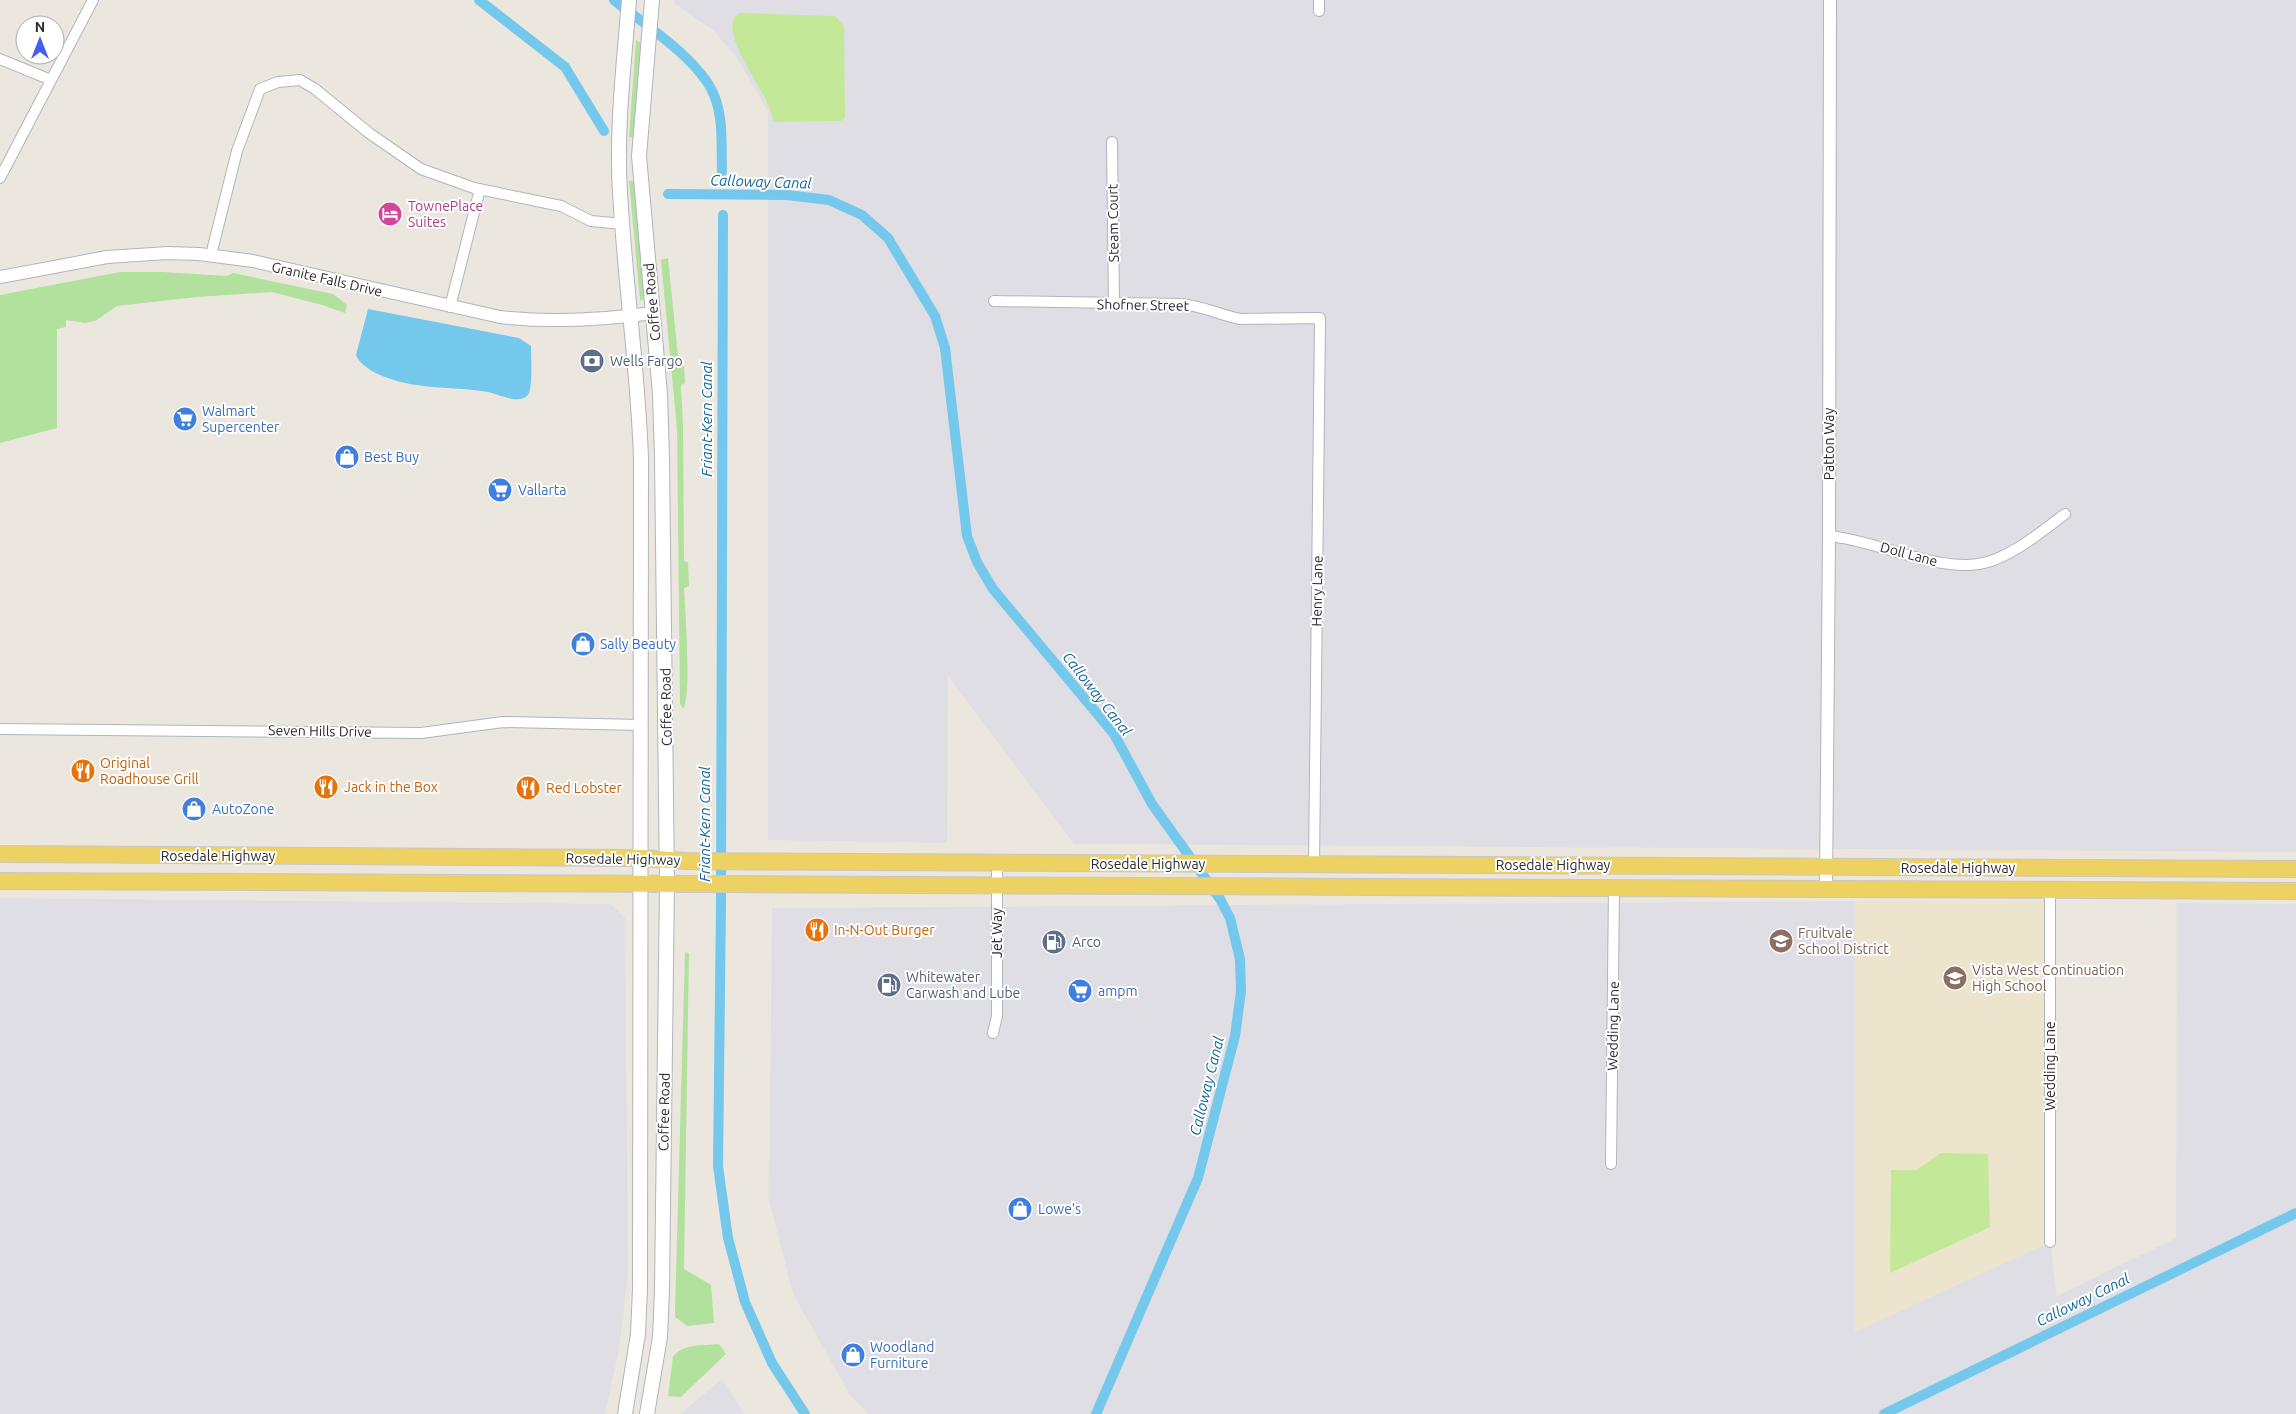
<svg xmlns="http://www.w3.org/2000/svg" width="2296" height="1414" viewBox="0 0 2296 1414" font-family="Ubuntu,sans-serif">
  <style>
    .industrial { fill: #e0dee5 }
    .education { fill: #ede4ce }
    .green { fill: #b1e19c }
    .pitch { fill: #c3e898 }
    .water { fill: #74c8eb }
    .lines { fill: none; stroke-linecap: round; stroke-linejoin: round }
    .canal { stroke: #74c8eb; stroke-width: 10 }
    .minor-casing { stroke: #b1b4be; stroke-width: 12 }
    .tertiary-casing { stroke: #b1b4be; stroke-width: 14 }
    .secondary-casing { stroke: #b1b4be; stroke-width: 16 }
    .primary-casing { stroke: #c8c8c8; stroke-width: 18 }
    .minor { stroke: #fff; stroke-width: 10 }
    .tertiary { stroke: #fff; stroke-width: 12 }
    .secondary { stroke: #fff; stroke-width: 14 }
    .primary { stroke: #edd162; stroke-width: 16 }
    .labels { text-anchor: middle; stroke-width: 4; stroke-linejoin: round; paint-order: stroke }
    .hotel-label { font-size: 14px; fill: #b23c85; stroke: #fff; text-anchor: start }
    .street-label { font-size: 14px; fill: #2b2b2b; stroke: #fff }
    .service-label { font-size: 14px; fill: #4e5e75; stroke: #fff; text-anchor: start }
    .shop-label { font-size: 14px; fill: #366cbe; stroke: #fff; text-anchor: start }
    .food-label { font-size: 14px; fill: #c56008; stroke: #fff; text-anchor: start }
    .education-label { font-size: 14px; fill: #785e54; stroke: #fff; text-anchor: start }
    .water-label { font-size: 15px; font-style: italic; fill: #169; stroke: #fff }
  </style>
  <rect width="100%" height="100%" fill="#ece7de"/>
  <!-- industrial -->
  <path class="industrial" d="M674,0h1622v852l-1222,-8 -126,-168 -1,167 -179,-3v-729l-33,-56 -22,-25 -39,-27z
    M0,898l611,6 14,14 3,355 -9,77 -14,64h-605z
    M1855,901v430l195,-89 7,54 119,-58 1,-335 119,1v510h-1428l-18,-19 -57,-101 -24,-94 3,-292z
    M722,1379l22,35h-64z"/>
  <!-- education -->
  <path class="education" d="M1855,901h192l3,341 -195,90z"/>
  <!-- green -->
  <path class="green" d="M636,40l5,3 -6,95 -6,-1z
    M629,181h6l10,112 -3,8 -2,-1z
    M668,258l11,108h5l1,17 -4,2v3l2,37 1,136 4,1 1,24 -5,2c1,21 8,109 -1,121l-3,-6 -3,-274 -16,-169z
    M120,272h43l64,4 6,-3 100,21 14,11 -2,8 -23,-8 -50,-13 -75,5 -80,9 -22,15 -10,2 -19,-3v7l-9,2v99l-57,15v-148z
    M685,952l4,1 -5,316 27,16 3,38 -27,3 -12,-9v-7z
    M719,1344l7,10 -45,43 -13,-1 5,-39c10,-14 30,-11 46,-13z"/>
  <!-- pitch -->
  <path class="pitch" d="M739,13l96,3 9,10 1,92 -4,3 -68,1c0,-27 -60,-89 -34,-109z
    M1941,1153l47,1 2,73 -100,46 1,-103h25z"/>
  <!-- water -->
  <path class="water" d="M368,309l151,29 12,8c0,10 2,41 -3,49 -9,10 -30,-1 -40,-3 -28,-5 -61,-3 -87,-10 -15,-4 -39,-12 -45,-27z"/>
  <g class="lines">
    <!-- canal -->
    <path class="canal" d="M479,0l86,67 39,64
      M614,0c31,25 85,59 100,95 10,24 7,52 8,77
      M668,194l119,1 42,5 33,15 26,23 47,78 10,32 22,188 10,26 16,27 121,145 38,70 68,95 10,19 10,41 1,32 -6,45 -37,142 -102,236
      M723,215l-2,688 -3,263 10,72 17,64 27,61 33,51
      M1884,1414l412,-201"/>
    <defs>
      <path id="minor" d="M1319,0v11
        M0,59l51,21
        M1112,142l2,162
        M0,178l93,-178
        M211,255l26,-104 23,-62 18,-7 22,-2 15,9 54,44 52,36 53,19 87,18 30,15 32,3
        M994,301l186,3c21,1 39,11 60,15l80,-1 -6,546
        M450,307l30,-118
        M1829,536c49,4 116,41 162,25 26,-9 53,-31 74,-47
        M0,729l421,4 82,-11 137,3
        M2050,889v353
        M993,1033l4,-17v-153
        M1611,1164l3,-277"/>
      <path id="tertiary" d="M0,277l107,-20 61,-4 31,1 54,7 247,56c52,6 102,3 153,-4
        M1826,889l3,-353 1,-536"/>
      <path id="secondary" d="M625,1414l13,-80 2,-45 1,-831c-3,-88 -16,-176 -21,-265 -4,-64 4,-129 9,-193
        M647,1414l13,-77 2,-47 5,-407 -5,-425 -2,-64 -21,-238 13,-156"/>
      <path id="primary" d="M0,854l641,4 45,3 1610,8
        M0,881l2296,10"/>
    </defs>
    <!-- minor casing -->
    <use href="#minor" class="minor-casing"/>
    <!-- tertiary casing -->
    <use href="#tertiary" class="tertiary-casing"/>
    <!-- secondary casing -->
    <use href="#secondary" class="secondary-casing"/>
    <!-- primary casing -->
    <use href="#primary" class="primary-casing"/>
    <!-- minor -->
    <use href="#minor" class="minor"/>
    <!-- tertiary -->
    <use href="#tertiary" class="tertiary"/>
    <!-- secondary -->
    <use href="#secondary" class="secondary"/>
    <!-- primary -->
    <use href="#primary" class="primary"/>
  </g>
  <!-- icons -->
  <defs>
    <symbol id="hotel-disc" viewBox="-11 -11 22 22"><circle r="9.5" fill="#d1479c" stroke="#fff"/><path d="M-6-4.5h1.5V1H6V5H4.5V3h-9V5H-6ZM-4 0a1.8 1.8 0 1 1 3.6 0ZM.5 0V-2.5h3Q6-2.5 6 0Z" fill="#fff"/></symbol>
    <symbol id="bank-disc" viewBox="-11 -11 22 22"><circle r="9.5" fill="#5c6f8a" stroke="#fff"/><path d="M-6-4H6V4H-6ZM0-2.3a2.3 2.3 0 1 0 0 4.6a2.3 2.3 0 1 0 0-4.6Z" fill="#fff"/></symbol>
    <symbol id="supermarket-disc" viewBox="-11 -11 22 22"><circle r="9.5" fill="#3f7fe0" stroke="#fff"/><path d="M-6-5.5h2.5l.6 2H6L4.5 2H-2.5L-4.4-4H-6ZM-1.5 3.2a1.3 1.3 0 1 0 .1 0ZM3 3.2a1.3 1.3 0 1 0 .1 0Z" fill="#fff"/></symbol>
    <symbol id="shop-disc" viewBox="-11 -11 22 22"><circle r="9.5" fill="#3f7fe0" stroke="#fff"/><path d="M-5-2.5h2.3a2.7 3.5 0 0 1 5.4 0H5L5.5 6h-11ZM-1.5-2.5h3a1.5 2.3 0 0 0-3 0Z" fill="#fff"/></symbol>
    <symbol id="restaurant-disc" viewBox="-11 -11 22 22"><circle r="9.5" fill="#e8710a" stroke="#fff"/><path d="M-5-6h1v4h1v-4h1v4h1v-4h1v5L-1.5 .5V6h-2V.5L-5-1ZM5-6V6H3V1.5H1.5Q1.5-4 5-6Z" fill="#fff"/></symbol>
    <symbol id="school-disc" viewBox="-11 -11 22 22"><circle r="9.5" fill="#8d6e63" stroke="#fff"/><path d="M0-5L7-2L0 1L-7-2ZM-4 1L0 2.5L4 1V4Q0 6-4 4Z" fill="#fff"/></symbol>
    <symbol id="fuel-disc" viewBox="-11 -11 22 22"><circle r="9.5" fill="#5c6f8a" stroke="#fff"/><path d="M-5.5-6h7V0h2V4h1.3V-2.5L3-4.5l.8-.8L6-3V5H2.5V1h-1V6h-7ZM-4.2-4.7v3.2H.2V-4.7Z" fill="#fff"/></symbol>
  </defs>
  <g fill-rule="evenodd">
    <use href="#hotel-disc" x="376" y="200" width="28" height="28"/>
    <use href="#bank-disc" x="578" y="347" width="28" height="28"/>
    <use href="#supermarket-disc" x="171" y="405" width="28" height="28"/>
    <use href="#shop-disc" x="333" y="443" width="28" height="28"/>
    <use href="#supermarket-disc" x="486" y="476" width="28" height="28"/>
    <use href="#shop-disc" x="569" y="630" width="28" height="28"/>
    <use href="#restaurant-disc" x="69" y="757" width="28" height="28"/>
    <use href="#restaurant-disc" x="312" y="773" width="28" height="28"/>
    <use href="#restaurant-disc" x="514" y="774" width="28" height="28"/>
    <use href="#shop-disc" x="180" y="795" width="28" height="28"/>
    <use href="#restaurant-disc" x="803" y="916" width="28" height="28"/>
    <use href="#school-disc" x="1767" y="927" width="28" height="28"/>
    <use href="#fuel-disc" x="1040" y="928" width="28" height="28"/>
    <use href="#school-disc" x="1941" y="964" width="28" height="28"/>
    <use href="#fuel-disc" x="875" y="971" width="28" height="28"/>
    <use href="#supermarket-disc" x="1066" y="977" width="28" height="28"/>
    <use href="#shop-disc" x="1006" y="1195" width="28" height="28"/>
    <use href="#shop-disc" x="839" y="1341" width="28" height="28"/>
  </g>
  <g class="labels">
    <!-- hotel labels -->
    <g class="hotel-label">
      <text x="408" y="211">TownePlace<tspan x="408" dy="16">Suites</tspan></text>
    </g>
    <!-- street labels -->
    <g class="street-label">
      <text transform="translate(1113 223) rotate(-91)" y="5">Steam Court</text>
      <text transform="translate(327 279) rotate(13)" y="5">Granite Falls Drive</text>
      <text transform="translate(652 302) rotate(-95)" y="5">Coffee Road</text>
      <text transform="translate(1143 305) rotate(1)" y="5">Shofner Street</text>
      <text transform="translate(1829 444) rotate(-90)" y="5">Patton Way</text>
      <text transform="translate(1909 554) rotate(15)" y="5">Doll Lane</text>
      <text transform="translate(1317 591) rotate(-89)" y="5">Henry Lane</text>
      <text transform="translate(666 707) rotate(-91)" y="5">Coffee Road</text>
      <text transform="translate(320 731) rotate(1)" y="5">Seven Hills Drive</text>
      <text x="218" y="861">Rosedale Highway</text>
      <text transform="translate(623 859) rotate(1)" y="5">Rosedale Highway</text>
      <text x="1148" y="869">Rosedale Highway</text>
      <text x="1553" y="870">Rosedale Highway</text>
      <text x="1958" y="873">Rosedale Highway</text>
      <text transform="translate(997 933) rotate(-90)" y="5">Jet Way</text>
      <text transform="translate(1613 1026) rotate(-89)" y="5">Wedding Lane</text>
      <text transform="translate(2050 1066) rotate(-90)" y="5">Wedding Lane</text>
      <text transform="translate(664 1112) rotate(-89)" y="5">Coffee Road</text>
    </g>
    <!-- service labels -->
    <g class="service-label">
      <text x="610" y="366">Wells Fargo</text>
      <text x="1072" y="947">Arco</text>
      <text x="906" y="982">Whitewater<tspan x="906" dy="16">Carwash and Lube</tspan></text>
    </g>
    <!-- shop labels -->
    <g class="shop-label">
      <text x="202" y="416">Walmart<tspan x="202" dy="16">Supercenter</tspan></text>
      <text x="364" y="462">Best Buy</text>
      <text x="518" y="495">Vallarta</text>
      <text x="600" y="649">Sally Beauty</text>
      <text x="212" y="814">AutoZone</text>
      <text x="1098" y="996">ampm</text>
      <text x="1038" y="1214">Lowe's</text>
      <text x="870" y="1352">Woodland<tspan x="870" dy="16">Furniture</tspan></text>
    </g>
    <!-- food labels -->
    <g class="food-label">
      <text x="100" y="768">Original<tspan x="100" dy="16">Roadhouse Grill</tspan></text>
      <text x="344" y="792">Jack in the Box</text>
      <text x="546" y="793">Red Lobster</text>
      <text x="834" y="935">In-N-Out Burger</text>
    </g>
    <!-- education labels -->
    <g class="education-label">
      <text x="1798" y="938">Fruitvale<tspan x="1798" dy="16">School District</tspan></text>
      <text x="1972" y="975">Vista West Continuation<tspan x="1972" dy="16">High School</tspan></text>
    </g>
    <!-- water labels -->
    <g class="water-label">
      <text transform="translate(761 182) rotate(2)" y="5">Calloway Canal</text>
      <text transform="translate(707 419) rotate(-90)" y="5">Friant-Kern Canal</text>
      <text transform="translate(1097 694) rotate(52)" y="5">Calloway Canal</text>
      <text transform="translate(705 824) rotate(-90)" y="5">Friant-Kern Canal</text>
      <text transform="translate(1207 1086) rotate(-76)" y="5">Calloway Canal</text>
      <text transform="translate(2083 1300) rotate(-26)" y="5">Calloway Canal</text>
    </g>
  </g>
  <!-- north arrow -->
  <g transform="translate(40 40)"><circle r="24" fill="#ffffff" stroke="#aaaaaa"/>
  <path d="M0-4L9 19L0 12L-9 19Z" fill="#435ef5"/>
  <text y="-8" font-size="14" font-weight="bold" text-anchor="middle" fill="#2b2b2b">N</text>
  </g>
</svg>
